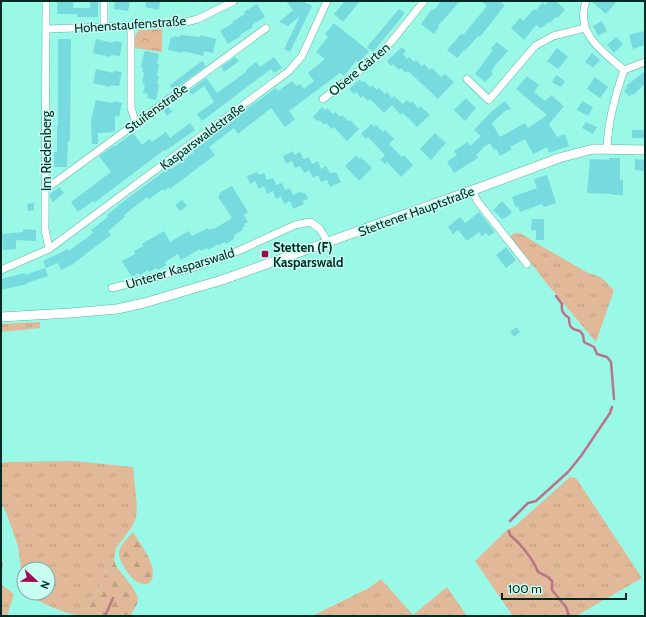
<svg xmlns="http://www.w3.org/2000/svg" width="646" height="617" viewBox="0 0 646 617" font-family="Cabin,sans-serif">
  <style>
    .grass { fill: url(#grass-tufts) }
    .forest { fill: url(#forest-firs) }
    .park { fill: url(#park-crowns) }
    .lines { fill: none; stroke-linecap: round; stroke-linejoin: round }
    .stream { stroke: #b97489; stroke-width: 2.5 }
    .building { fill: #76dadf }
    .minor-casing { stroke: #58b7a6; stroke-width: 8 }
    .tertiary-casing { stroke: #58b7a6; stroke-width: 10 }
    .minor { stroke: #fff; stroke-width: 7 }
    .tertiary { stroke: #fff; stroke-width: 9 }
    .poi-dot { fill: #a00c53; stroke: #c8fdf2; stroke-width: 1.5 }
    .labels { text-anchor: middle; stroke-width: 3; stroke-linejoin: round; paint-order: stroke }
    .street-label { font-size: 13px; fill: #002b25; stroke: #c8fdf2 }
    .poi-label { font-size: 13px; font-weight: bold; fill: #002b25; stroke: #c8fdf2; text-anchor: start }
  </style>
  <defs>
    <pattern id="grass-tufts" width="24" height="20" patternUnits="userSpaceOnUse"><rect width="24" height="20" fill="#e2b998"/><path d="M3 7l-1-3M5 7V3M7 7l1-3M15 17l-1-3M17 17v-4M19 17l1-3" fill="none" stroke="#c09f83"/></pattern>
    <pattern id="forest-firs" width="22" height="20" patternUnits="userSpaceOnUse"><rect width="22" height="20" fill="#e2b998"/><path d="M5 1l3.5 6h-7zM16 11l3.5 6h-7z" fill="#c09f83"/></pattern>
    <pattern id="park-crowns" width="20" height="18" patternUnits="userSpaceOnUse"><rect width="20" height="18" fill="#e2b998"/><path d="M2 6a3 3 0 1 1 6 0M12 15a3 3 0 1 1 6 0" fill="none" stroke="#c09f83"/></pattern>
  </defs>
  <rect width="100%" height="100%" fill="#9af8e6"/>
  <!-- grass -->
  <path class="grass" d="M515,233c7,0 11,3 16,7l57,33 13,4 13,13 -18,52 -48,-57 -38,-49z
    M40,322v6l-39,4v-8z
    M74,461l59,6 4,38 -1,13 -4,9 -16,21 -2,11 -30,56c-16,2 -45,-14 -60,-22h24v-24h-24v24l-5,-3 2,-21 -3,-23 -12,-34 -5,-8v-41l6,-1z
    M570,477l6,1 66,100 -66,38h-63l-38,-55 33,-32 7,-3z
    M1,561l2,2 -2,21 13,10 -7,22h-6z
    M381,579l32,36 34,-28 20,29h-155l57,-28z"/>
  <!-- forest -->
  <path class="forest" d="M133,532c7,11 25,35 19,47 -1,2 -3,4 -4,5 -4,0 -8,0 -12,-3 -6,-3 -18,-21 -17,-28 0,-8 9,-15 14,-21z
    M114,559l2,7 15,19 7,12 -1,7 -7,12h-48l2,-1z"/>
  <!-- park -->
  <path class="park" d="M162,29v23l-27,-4v-12l4,-6z"/>
  <g class="lines">
    <!-- stream -->
    <path class="stream" d="M556,296l6,8c-1,7 1,10 7,14 0,9 2,11 11,13l3,4 1,7 10,5 3,7 10,3 4,5 3,37
      M510,521l18,-18 8,-2 32,-29 13,-16 29,-43 2,-6
      M509,531l1,4c11,9 23,24 28,37l10,5 4,4v9l14,17 3,9
      M105,616l8,-18"/>
  </g>
  <!-- building -->
  <path class="building" d="M57,1h16v7h17v-7h8v16h-21v-3h-20z
    M115,1h15l-2,10 -14,-2z
    M146,1h14l-1,9 -14,-3z
    M286,1h16l10,5 -22,46 -6,-3 16,-33 -12,10 -9,-4 14,-12z
    M345,1h15l-17,21 -9,-8z
    M441,1h19l-22,25 1,1 -5,7 -13,-10 11,-15 2,1z
    M481,1h18l6,4 -25,32 -2,-1 -13,15 -1,-1 -7,8 -10,-8 14,-16 2,1 24,-29z
    M549,1h7l9,9 -8,8 -1,-1 -5,5 -2,1 -1,-1 -5,5h-2l-1,1 -4,-3 -12,15 -13,-12 9,-10 3,3 11,-12 2,1 7,-8 2,3z
    M591,1h26l-11,13z
    M257,4l8,13 -13,8 1,2 -13,8 1,1 -13,8 -8,-13 13,-8 -1,-1 13,-8 -1,-2z
    M399,9l6,4 -32,39 -6,-5z
    M602,21l5,10 -9,5 -5,-10z
    M334,23l35,28 -10,12 -3,-2 -12,15 -4,-3 -51,38 6,8 -10,8 -14,-19 -33,26 -4,-6 -25,19 6,8 -45,34 -1,-2 -5,4 -1,-2 -14,10 -2,-2 -23,18 1,2 -17,14 3,4 -37,28v1l-13,6 -3,-7 -12,5 -3,-7 25,-12 1,2 24,-18 -2,-3 17,-13 -1,-2 17,-14 46,-34 2,2 22,-17 -1,-1 38,-31 45,-32 2,3 14,-10 4,5 4,-2 4,5 10,-8 -6,-8 17,-14 -9,-7 12,-15 -3,-3z
    M644,31l1,14 -12,4 -4,-14z
    M180,35l20,2v-2l16,4 -3,14 -9,-2 -1,5 -20,-5v2l-15,-3 3,-13 3,1v-2l5,1z
    M616,37l7,7 -9,9 -7,-8z
    M58,39h13l-1,102h-2l-1,26h-13v-15h3v-26h1z
    M96,39l17,4 1,-2 8,1 -2,14 -9,-1 -1,2 -17,-4z
    M497,42l11,9 -11,12 -6,9 2,2 -8,8 -10,-8 18,-24 -2,-2z
    M402,47l4,4 -3,3 4,5 2,-2 5,5 2,-2 6,6 2,-2 6,6 2,-2 9,9 4,-3 9,8 -16,17 -30,-28 -2,2 -5,-5 -2,2 -6,-6 -2,2 -4,-5z
    M557,48l11,9 -10,12 -11,-8z
    M147,51l12,3 -2,10h2l-2,12h2l-2,8 2,1 -3,15 -9,-2 1,-4 -5,-1 2,-9 -3,-1 2,-10 -2,-1 1,-4 -2,-1 3,-15z
    M592,53l8,7 -7,8 -8,-6z
    M235,57l4,4 -15,11 -3,-5z
    M274,57l8,11 -8,5 -3,-4 -69,52 -5,-7 17,-12 -10,-16 -12,9 -3,-4 17,-13 11,15 29,-21v-2l10,-8 4,5z
    M202,61l4,5 -33,24 -3,-5z
    M96,69l17,4 1,-2 8,1 -3,14 -8,-1 -1,2 -17,-4z
    M645,71v13l-12,11 -1,-1 -3,2 -5,-5 3,-3 -1,-2z
    M556,75l9,6 -4,6 -9,-5z
    M527,76l12,9 -5,7 11,9 6,-6 13,11 -15,18 8,13 8,-3 4,12 -20,7 -2,-6 -14,7 -8,-15 -15,8 2,2 -12,7 -4,-7 -2,1 -4,-7 -6,4 -8,8 2,3 -24,15 -7,-11 10,-7 -3,-4 14,-9 2,4 11,-10 -7,-6 18,-19 13,-10 6,8 -6,2 -13,12 8,14 25,-14 3,5 19,-13 -31,-26z
    M595,77l13,10 -8,11 -13,-9z
    M359,80l3,2 2,-1 6,6 2,-2 5,5 2,-2 6,6 2,-2 5,6 2,-2 9,8 4,-4 3,3 2,-2 6,7 2,-2 10,9 -13,12 -14,-14 -2,2 -9,-10 -8,8 -14,-14 -2,2 -5,-5 -2,2 -5,-6 -2,2 -5,-5z
    M466,98l10,10 -11,13 -11,-11z
    M96,100l17,3v-2l9,2 -3,14 -4,-1v16l-17,1v11h-6l-1,-24z
    M582,101l11,6 -5,9 -11,-6z
    M168,106l4,6 -5,4 -4,-6z
    M322,107l3,3 2,-2 6,6 2,-2 5,5 2,-2 6,6 2,-1 9,9 -12,12 -13,-14 -2,2 -6,-6 -2,2 -5,-5 -2,1 -4,-4z
    M586,122l11,5 -4,7 -11,-6z
    M190,123l5,7 -30,21 -1,-1 -70,53 -1,-2 -15,11 -7,-10 40,-30 -12,-16 16,-11 -1,2 19,-14 9,12 7,-6 3,3 14,-10 4,6z
    M371,124l3,3 2,-2 7,7 2,-2 9,9 -5,5 13,13 2,-2 9,10 -12,12 -14,-15 -2,2 -5,-4 5,-5 -17,-18 -2,2 -5,-5z
    M632,130h13v8h-13z
    M435,133l11,10 -15,17 -11,-11z
    M293,151l1,4 6,-3 3,7 6,-2 3,7 6,-3 3,8 5,-3 4,7 6,-1 5,10 -11,5 -3,-7 -6,2 -3,-7 -5,3 -4,-8 -5,3 -4,-7 -5,2 -3,-7 -6,3 -3,-8z
    M356,155l3,4 2,-2 11,11 -13,13 -14,-15z
    M609,158h11v22h3v15h-10v-1l-26,-1 3,-34 19,1z
    M635,159l10,1v11l-10,-1z
    M257,172l2,3 5,-2 3,7 6,-2 3,7 6,-2 3,7 5,-2 3,7 7,-3 6,2 2,5 -6,2 2,3 -11,5 -3,-8 -6,3 -3,-8 -5,3 -3,-8 -6,3 -3,-8 -5,3 -4,-8 -5,3 -3,-8z
    M547,175l9,28 -12,4 -2,-3 -22,8 -2,-6 -2,2 -4,-11 25,-9 -3,-9z
    M232,186l16,26 -4,3 4,7 -4,2 1,2 -3,2 1,2 -9,5 1,2 -2,1v2l-7,4 -1,-2 -6,3 -1,-1 -10,6 -1,-2 -6,3 -1,-2 -19,11 -3,-6 -13,8 2,3 -9,5 -2,-2 -7,4 -1,-2 -8,5 -2,-2 -6,4 -10,-16 13,-7 -1,-3 9,-5 -1,-2 22,-13 6,11 19,-11 3,5 16,-8 2,2 3,-2 1,1 18,-11 -14,-21 2,-2 -1,-2z
    M59,187l5,6 -11,9 -3,-5v-3z
    M182,200l5,6 -7,5 -5,-6z
    M502,201l10,11 -5,5 -5,2 -9,-9z
    M34,203v7l-6,1 -1,-7z
    M479,212l16,20 -6,4 -3,-3 -4,3 -3,-4 -12,9 -9,-11 -5,4 -5,-7 12,-10 5,6z
    M532,219h12v21h-8v-10h-5z
    M23,229l13,1v11l-20,-1v9l-13,1 -1,-16 21,-2z
    M506,247l10,13 -10,8 -10,-13z
    M45,268l3,8 -21,7v1l-26,6v-11l24,-6v2z
    M517,327l3,5 -6,5 -4,-5z"/>
  <g class="lines">
    <defs>
      <path id="minor" d="M46,1l-1,228 4,20
        M104,1v26
        M586,1c-11,33 16,50 38,69 -9,27 -16,51 -17,79
        M131,26v82l5,15
        M46,29l58,-2 82,-5 12,-3 36,-18
        M624,70l21,-8
        M467,79l22,21 46,-54 18,-10 32,-8
        M323,99l50,-39 18,-18 33,-41
        M46,189l220,-161
        M472,190l6,12 49,62
        M1,270l48,-21 240,-178 13,-15 25,-55
        M112,288l83,-21 43,-16 57,-26 15,-3 9,6 9,14"/>
      <path id="tertiary" d="M1,317l69,-4 47,-4 27,-6 78,-23 265,-95 72,-27 34,-9 52,1"/>
    </defs>
    <!-- minor casing -->
    <use href="#minor" class="minor-casing"/>
    <!-- tertiary casing -->
    <use href="#tertiary" class="tertiary-casing"/>
    <!-- minor -->
    <use href="#minor" class="minor"/>
    <!-- tertiary -->
    <use href="#tertiary" class="tertiary"/>
  </g>
  <!-- markers -->
  <rect class="poi-dot" x="261" y="250" width="8" height="8" rx="2"/>
  <g class="labels">
    <!-- street labels -->
    <g class="street-label">
      <text transform="translate(130 24) rotate(-4)" y="5">Hohenstaufenstraße</text>
      <text transform="translate(359 69) rotate(-40)" y="5">Obere Gärten</text>
      <text transform="translate(156 108) rotate(-36)" y="5">Stuifenstraße</text>
      <text transform="translate(202 136) rotate(-37)" y="5">Kasparswaldstraße</text>
      <text transform="translate(46 151) rotate(-90)" y="5">Im Riedenberg</text>
      <text transform="translate(416 211) rotate(-20)" y="5">Stettener Hauptstraße</text>
      <text transform="translate(180 268) rotate(-17)" y="5">Unterer Kasparswald</text>
    </g>
    <!-- poi labels -->
    <g class="poi-label">
      <text x="273" y="252">Stetten (F)<tspan x="273" dy="15">Kasparswald</tspan></text>
    </g>
  </g>
  <!-- border -->
  <rect width="646" height="617" fill="none" stroke="#002b25" stroke-width="4"/>
  <!-- north arrow -->
  <g transform="translate(36 581) rotate(112)"><circle r="19" fill="#c8fdf2" stroke="#78a9a0"/>
  <path d="M0-3L7 15L0 10L-7 15Z" fill="#a00c53"/>
  <text y="-6" font-size="11" font-weight="bold" text-anchor="middle" fill="#002b25">N</text>
  </g>
  <!-- scale -->
  <path d="M502 593v6h124v-6" fill="none" stroke="#002b25" stroke-width="2"/>
  <text x="508" y="593" font-size="12" fill="#002b25" stroke="#c8fdf2" stroke-width="3" paint-order="stroke">100 m</text>
</svg>
